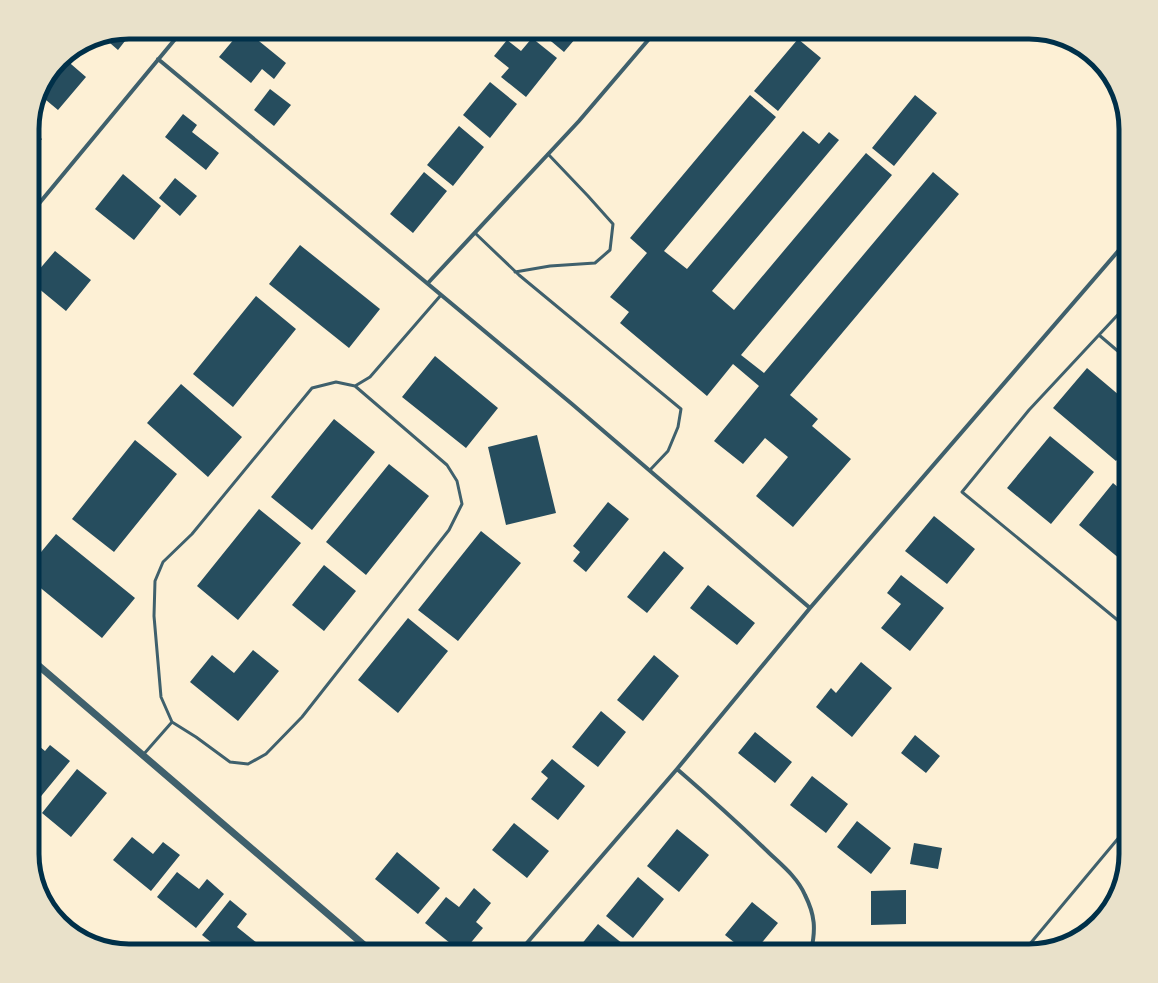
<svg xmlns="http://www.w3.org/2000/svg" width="1158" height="983" viewBox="0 0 1158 983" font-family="Roboto,sans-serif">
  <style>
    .building { fill: #264d5e }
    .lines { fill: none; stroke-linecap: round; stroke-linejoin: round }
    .service { stroke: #3f606c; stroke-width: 3 }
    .minor { stroke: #3f606c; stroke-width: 4 }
    .tertiary { stroke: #3f606c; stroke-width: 7 }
    .rim { fill: none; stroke: #003049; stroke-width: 5 }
  </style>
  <rect width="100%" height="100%" fill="#fdf0d5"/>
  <!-- building -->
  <path class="building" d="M129,32h3l-14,18 -15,-13z
    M240,32h8l38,31 -12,16 -12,-10 -11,14 -32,-26z
    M540,32h41l-17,20z
    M532,38l25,20 -31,39 -25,-20 8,-9 -15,-12 13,-16 14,11z
    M798,39l23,19 -43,53 -24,-20z
    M64,58l22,19 -28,33 -18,-15 2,-8z
    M490,82l27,22 -27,34 -27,-23z
    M270,89l21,16 -17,21 -20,-16z
    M750,95l26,22 -112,134 23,18 116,-138 16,13 10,-12 10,8 -127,151 22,19 132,-157 26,22 -151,180 23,18 169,-201 26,22 -169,201 28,24 -6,7 39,33 -58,68 -37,-31 32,-39 -23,-19 -22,26 -29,-23 45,-55 -26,-22 -26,32 -87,-73 9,-11 -19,-15 37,-44 -17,-15z
    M915,95l22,18 -43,53 -22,-18z
    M183,114l14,11 -5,7 27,21 -13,17 -41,-33z
    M459,126l25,21 -31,39 -26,-21z
    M32,131l10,8 -10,12z
    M424,172l23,19 -34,42 -23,-19z
    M123,174l38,32 -27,34 -39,-31z
    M175,178l22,18 -17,20 -21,-18z
    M300,245l80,64 -31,39 -80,-64z
    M55,251l36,29 -25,31 -34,-28v-5z
    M256,296l40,33 -63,78 -40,-33z
    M435,356l63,52 -32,40 -64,-51z
    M1087,368l39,33v48l-10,12 -63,-53z
    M181,384l61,53 -34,40 -61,-54z
    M334,419l41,33 -63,78 -41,-33z
    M537,435l19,78 -50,12 -18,-78z
    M1050,436l44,36 -43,52 -44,-36z
    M135,440l42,34 -63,78 -42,-33z
    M389,464l40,32 -63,79 -40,-33z
    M1113,483l13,11v70l-47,-39z
    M608,502l21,17 -43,53 -13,-11 7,-9 -7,-6z
    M259,509l42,34 -63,77 -41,-34z
    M934,516l41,33 -28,35 -42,-33z
    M481,531l40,32 -63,78 -40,-31z
    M56,534l79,64 -33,40 -70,-57v-18z
    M664,551l20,17 -37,45 -20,-16z
    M324,565l32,26 -32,40 -32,-26z
    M901,575l43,33 -34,43 -29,-23 20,-24 -14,-11z
    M708,585l47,38 -18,22 -47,-37z
    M408,618l40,33 -50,62 -40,-33z
    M253,650l26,21 -41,50 -48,-39 22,-27 22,18z
    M654,655l25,21 -36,45 -26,-21z
    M861,662l31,26 -40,49 -36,-30 15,-19 5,5z
    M601,711l25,21 -28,35 -26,-20z
    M755,732l37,30 -17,21 -37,-30z
    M915,735l25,21 -14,17 -25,-20z
    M34,742l11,9 5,-6 20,16 -37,45 -1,-1v-61z
    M552,759l33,27 -27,34 -27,-21 17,-21 -7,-6z
    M77,769l30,24 -36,44 -29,-24z
    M812,776l36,28 -22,29 -36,-28z
    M857,821l34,27 -20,26 -34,-27z
    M514,823l35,28 -22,27 -35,-28z
    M677,829l32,26 -30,37 -32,-26z
    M132,837l21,17 10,-12 17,13 -29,36 -38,-31z
    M914,843l28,5 -4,21 -28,-5z
    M397,852l43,36 -22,26 -43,-35z
    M177,872l22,17 8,-10 17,15 -28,34 -39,-31z
    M638,877l26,22 -31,39 -27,-22z
    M474,888l17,15 -15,19 7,6 -19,23h-4l-35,-28 21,-26 13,10z
    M906,890v34l-35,1v-34z
    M230,900l17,14 -10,13 20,16 -7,8h-28l-20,-16z
    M752,902l26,21 -23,28h-10l-20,-16z
    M598,924l30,24 -2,3h-50z
    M714,944l8,7h-14z"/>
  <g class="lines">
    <!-- service -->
    <path class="service" d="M475,233l44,42 162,134 -3,18 -10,24 -18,19
      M515,272l35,-6 45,-3 15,-13 3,-26 -25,-28 -40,-42
      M1099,335l27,23
      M1126,627l-164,-135 67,-82 97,-104
      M172,722l24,15 34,25 18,2 18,-10 36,-37 147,-187 13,-26 -5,-23 -10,-16 -92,-79
      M143,755l29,-33 -11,-25 -7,-81 1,-35 8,-19 29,-28 120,-146 24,-6 19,4 15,-9 71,-82
      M1024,951l102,-122"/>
    <!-- minor -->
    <path class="minor" d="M158,59l414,345 238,204
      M32,212l149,-180
      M428,283l151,-162 76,-89
      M677,769c30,26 59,52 88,80 14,14 32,27 40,46 10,20 11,34 6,56
      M520,951l157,-182 133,-161 316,-366"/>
    <!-- tertiary -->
    <path class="tertiary" d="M32,660l339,291"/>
  </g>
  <!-- crop -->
  <path d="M0 0H1158V983H0ZM129 39H1029A90 90 0 0 1 1119 129V854A90 90 0 0 1 1029 944H129A90 90 0 0 1 39 854V129A90 90 0 0 1 129 39Z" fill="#e9e1ca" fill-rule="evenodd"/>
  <path class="rim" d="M129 39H1029A90 90 0 0 1 1119 129V854A90 90 0 0 1 1029 944H129A90 90 0 0 1 39 854V129A90 90 0 0 1 129 39Z"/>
</svg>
